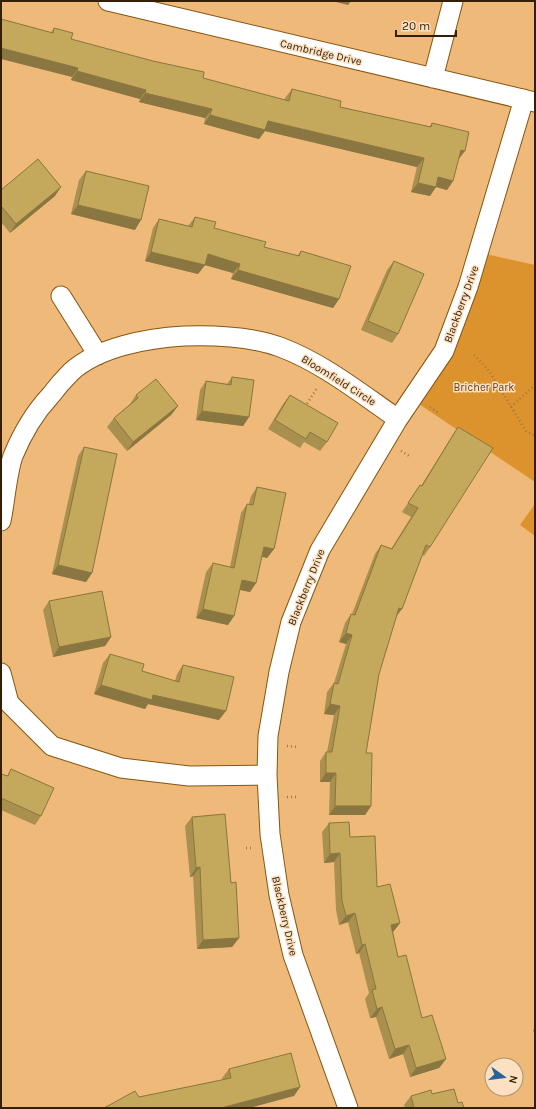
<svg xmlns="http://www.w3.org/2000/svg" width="536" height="1109" viewBox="0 0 536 1109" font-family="Karla,sans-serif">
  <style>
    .green { fill: #dc932d }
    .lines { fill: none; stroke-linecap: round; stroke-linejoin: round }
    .minor-casing { stroke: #865610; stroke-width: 21 }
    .path { stroke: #9f7747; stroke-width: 2.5; stroke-dasharray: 1 3; stroke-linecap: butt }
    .minor { stroke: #fff; stroke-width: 19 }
    .wall { fill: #a9904f }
    .shaded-wall { fill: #897640 }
    .building { fill: #c4a85c; stroke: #897640 }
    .labels { text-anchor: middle; stroke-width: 3; stroke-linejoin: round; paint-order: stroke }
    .street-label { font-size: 11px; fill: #341f04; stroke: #fbe0c1 }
    .park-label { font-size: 11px; fill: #614117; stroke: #fbe0c1 }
  </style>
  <rect width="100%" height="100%" fill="#efb97a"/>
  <!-- green -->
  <path class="green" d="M486,254l49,11v217l-119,-80z
    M535,504v32l-15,-11z"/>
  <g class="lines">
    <defs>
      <path id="minor" d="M108,1l427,101
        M433,78l20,-77
        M61,296l37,59
        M1,521c4,-19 6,-48 12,-65 9,-22 22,-44 38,-61 6,-8 13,-16 20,-23 27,-25 77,-34 113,-36 32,-1 66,0 96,11 43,16 80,46 118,72
        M1,673l8,30 43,43 69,22 68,8 78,-1
        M348,1108l-55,-153 -14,-60 -9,-61 -3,-59 1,-39 11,-64 12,-50 29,-72 78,-131 46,-68 24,-64 56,-188"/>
    </defs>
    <!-- minor casing -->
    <use href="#minor" class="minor-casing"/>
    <!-- path -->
    <path class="path" d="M474,355l15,16 37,60 9,5
      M305,407l12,-19
      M430,407l10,7
      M511,407l24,-22
      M401,451l10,6
      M287,746l12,1
      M287,797h12
      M246,848h6"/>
    <!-- minor -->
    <use href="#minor" class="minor"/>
  </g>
  <!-- wall -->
  <path class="wall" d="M54,28l17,11 132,39 82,22v-2l7,-9 48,18 89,20 3,-4 26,37 -5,21 -6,9 -11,-3 -6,9 -19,-4 6,-25 -152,-36 -6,8 -55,-15 1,-6 -66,-16 1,-3 -69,-19 1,-3 -21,-45z
    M86,171l49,59 -64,-16 8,-34z
    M1,190l54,6 -45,37 -9,-11z
    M195,217l19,11 50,19 33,9 4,-5 38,48 -6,9 -102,-29 2,-6 -28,-8 -7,9 -53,-13 8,-33 6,-9 29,7z
    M394,261l4,73 -6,9 -31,-13 26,-60z
    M232,377l17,40 -6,9 -47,-6 4,-30 6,-9 21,3z
    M136,395l42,11 -7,9 -44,36 -20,-24 7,-9 16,-14z
    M290,395l37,47 -7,9 -16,-9 -4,6 -32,-19 15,-25z
    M458,427l-28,120 -6,9 -2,-1 -26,62 -17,57 -13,79 5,53 -6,9h-36l1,-33h-10v-21l6,-9h1l7,-37 -10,-1 3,-22 7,-9 12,-39 -7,-2 6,-19 6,-9h1l23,-60 6,-9 10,4 20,-32 -9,-5 18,-27 1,1 31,-50z
    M84,447l8,126 -6,9 -34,-8 26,-118z
    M257,487l17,62 -7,9 -5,-2 -6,27 -6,9 -10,-2 -6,26 -6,9 -32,-7 10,-46 7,-9 17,4 11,-54 6,-9h2l2,-8z
    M49,601l62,36 -6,9 -52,11 -10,-47z
    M110,654l32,17 33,10 2,-7 6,-9 36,55 -71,-16 -3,5 -51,-15 9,-31z
    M11,769l30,47 -6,9 -34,-15v-36l6,2z
    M192,817l39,66 8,55 -7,9 -35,2 -4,-73 -3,1 -5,-51z
    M329,823l21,14 27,50 23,36 -7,9 5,25 24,61 24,41 -7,9 -29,9 -7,-23 -14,5 -13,-42 -6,1 -5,-19 4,-6 -10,-40 -3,1 -8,-32 -9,3 -3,-15 -2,-48 -10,1 -2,-31z
    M535,1028v8l-2,-6z
    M229,1069l71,18 -6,9 -155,1 84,-17 -1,-2z
    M432,1094l26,9 6,5h-59l-1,-3 7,-9z"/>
  <!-- shaded-wall -->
  <path class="shaded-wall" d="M332,1h19l-3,4z
    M1,48l77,20 -6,9 -71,-18z
    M77,71l69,19 -6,9 -69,-19z
    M145,93l67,16 -7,9 -66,-16z
    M210,115l58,6 156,37 -7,9 -152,-36 -6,8 -55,-15z
    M461,150l4,1 -7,9z
    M438,177l15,4 -6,9 -11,-3 -6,9 -19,-4 7,-9z
    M61,187l-6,9 -45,37 6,-9z
    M78,205l63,15 -6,10 -64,-16z
    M151,252l54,13 -7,9 -53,-13z
    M208,254l32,10 -7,9 -32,-9z
    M238,270l101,29 -6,9 -102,-29z
    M178,406l-7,9 -44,36 6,-9z
    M202,411l47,6 -6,9 -47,-6z
    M264,547l10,2 -7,9 -9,-2z
    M58,565l34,8 -6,9 -34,-8z
    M242,580l14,3 -6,9 -14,-3z
    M399,608l3,1 -7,9z
    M203,609l31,7 -6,9 -32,-7z
    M346,633l6,2 -6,9 -7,-2z
    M111,637l-6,9 -52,11 6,-10z
    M101,685l52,10 73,16 -7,9 -71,-16 -3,5 -51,-15z
    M330,704l10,2 -6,9 -10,-1z
    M326,773h10l-6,9h-10z
    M335,806h36l-6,9h-36z
    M340,853l-6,9 -10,1 6,-9z
    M200,867l-7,9 -3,1 6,-9z
    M355,913l-7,9 -9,3 7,-9z
    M400,923l-7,9 -8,2 6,-9z
    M239,938l-7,9 -35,2 6,-9z
    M365,944l-6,9 -3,1 6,-9z
    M382,1007l-6,10 -6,1 7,-9z
    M409,1045l-6,9 -14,5 6,-10z
    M446,1059l-7,9 -29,9 6,-9z
    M300,1087l-6,9 -45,12h-28z"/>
  <!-- building -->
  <path class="building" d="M1,19l52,14 1,-5 19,5 -2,6 82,22 51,11 -1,6 86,23 3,-12 49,12 -1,6 91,20 1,-4 37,9 -4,19 -4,-1 -8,31 -15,-4 -2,10 -18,-4 6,-25 -156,-37 -3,9 -55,-15 2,-6 -67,-16 1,-3 -69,-19 1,-3 -77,-20z
    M38,159l23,28 -45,37 -15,-18v-16z
    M86,171l63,15 -8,34 -63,-15z
    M195,217l21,5 -2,6 52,14 -2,5 35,9 2,-5 50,15 -12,33 -101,-29 2,-6 -32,-10 -3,11 -54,-13 8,-33 33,8z
    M394,261l30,13 -26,60 -30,-13z
    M232,377l22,3 -5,37 -47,-6 4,-30 25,4z
    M156,379l22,27 -45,36 -19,-24 24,-20 -2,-3z
    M290,395l48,28 -11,19 -17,-10 -4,7 -31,-19z
    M458,427l35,21 -63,99 -4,-2 -24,64 -3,-1 -20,66 -13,79h6l-1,53h-36l1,-33h-10v-21h6l8,-46 -10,-2 4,-21 4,1 14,-49 -6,-2 5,-19 4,1 26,-70 11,4 26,-41 -10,-5 12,-18 2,1z
    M84,447l33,7 -25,119 -34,-8z
    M257,487l29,6 -12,56 -10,-2 -8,36 -14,-3 -8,36 -31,-7 10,-46 21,5 13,-64 6,1z
    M102,591l9,46 -52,10 -10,-46z
    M110,654l34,10 -2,7 37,11 4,-17 51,12 -8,34 -73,-16 -1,5 -51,-15z
    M11,769l43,19 -13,28 -40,-18v-24l7,2z
    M225,814l6,69 5,-1 3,56 -36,2 -3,-73 -4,1 -4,-51z
    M349,822l1,15 25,-1 2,51 13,-3 10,39 -9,2 7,32 8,-2 16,63 10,-3 14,44 -30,9 -7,-23 -14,4 -13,-42 -5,2 -5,-19 4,-1 -11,-45 -3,1 -7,-32 -9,3 -4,-15 -2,-48 -10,1 -1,-31z
    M291,1053l9,34 -79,21h-117l31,-17 4,6 92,-19 -2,-9z
    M454,1089l4,14 4,-1 2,6h-50l-3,-12 20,-6 1,4z"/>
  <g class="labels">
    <!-- street labels -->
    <g class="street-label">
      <text transform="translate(321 52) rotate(13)" y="4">Cambridge Drive</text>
      <text transform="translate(461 304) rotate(-70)" y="4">Blackberry Drive</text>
      <text transform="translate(339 380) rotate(32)" y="4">Bloomfield Circle</text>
      <text transform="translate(306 587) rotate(-68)" y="4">Blackberry Drive</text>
      <text transform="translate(285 916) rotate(77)" y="4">Blackberry Drive</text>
    </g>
    <!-- park labels -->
    <g class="park-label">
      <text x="484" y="391">Bricher Park</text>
    </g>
  </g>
  <!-- border -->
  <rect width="536" height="1109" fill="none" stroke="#341f04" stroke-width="4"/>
  <!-- north arrow -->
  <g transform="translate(504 1077) rotate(104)"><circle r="19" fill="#fbe0c1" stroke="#ab9375"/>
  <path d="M0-3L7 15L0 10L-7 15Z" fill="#28649b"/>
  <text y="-6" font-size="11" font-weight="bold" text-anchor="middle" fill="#341f04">N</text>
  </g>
  <!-- scale -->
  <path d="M396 30v6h60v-6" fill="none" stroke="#341f04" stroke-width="2"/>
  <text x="402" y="30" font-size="12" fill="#341f04" stroke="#fbe0c1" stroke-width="3" paint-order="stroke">20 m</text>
</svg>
